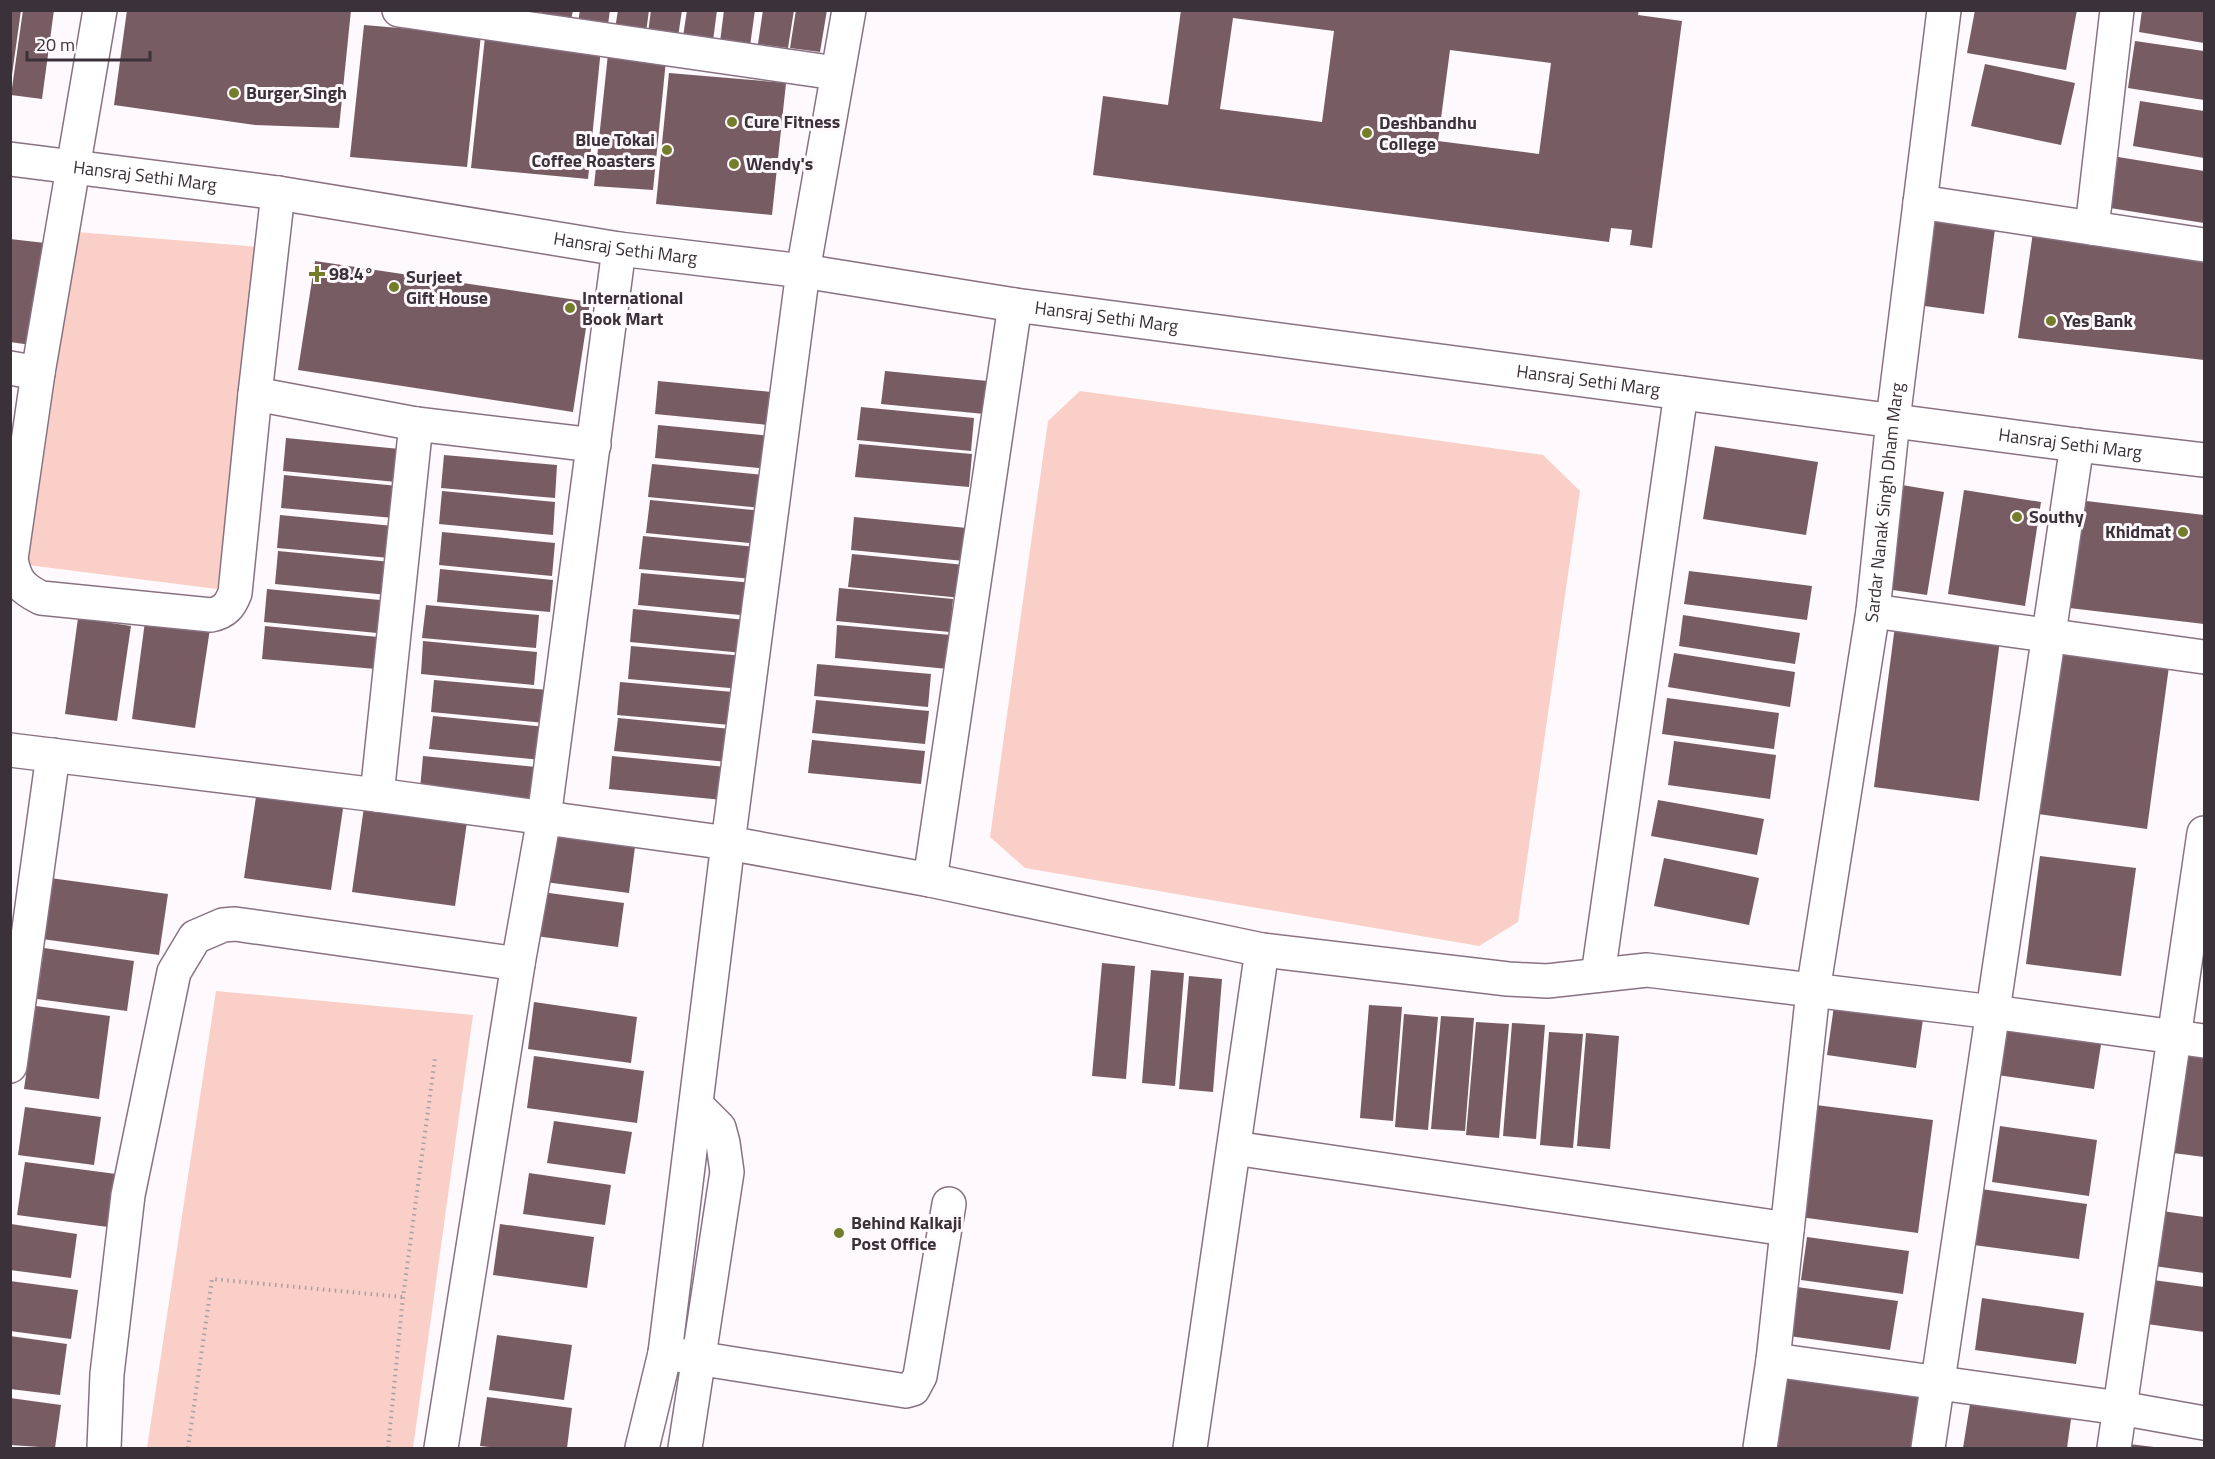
<svg xmlns="http://www.w3.org/2000/svg" width="2215" height="1459" viewBox="0 0 2215 1459" font-family="'Titillium Web',sans-serif">
  <style>
    .green { fill: #f9cfc7 }
    .building { fill: #775d63; fill-rule: evenodd }
    .lines { fill: none; stroke-linecap: round; stroke-linejoin: round }
    .minor-casing { stroke: #887282; stroke-width: 36 }
    .path { stroke: #a79fa4; stroke-width: 4; stroke-dasharray: 1.5 4.5; stroke-linecap: butt }
    .minor { stroke: #fff; stroke-width: 33 }
    .poi-dot { fill: #747d29; stroke: #fef9fc; stroke-width: 2 }
    .labels { text-anchor: middle; stroke-width: 6; stroke-linejoin: round; paint-order: stroke }
    .poi-label { font-size: 18px; font-weight: bold; fill: #3b3138; stroke: #fef9fc; text-anchor: start }
    .street-label { font-size: 18px; fill: #3b3138; stroke: #fef9fc }
  </style>
  <rect width="100%" height="100%" fill="#fef9fc"/>
  <!-- green -->
  <path class="green" d="M77,232l182,15 -42,342 -189,-24z
    M1080,391l463,64 37,36 -62,431 -39,24 -454,-78 -35,-31 58,-416z
    M216,991l257,24 -60,433h-266z"/>
  <!-- building -->
  <path class="building" d="M10,10h11l-9,65h-2z
    M23,10h31l-12,89 -31,-4z
    M127,10h224l-12,118 -84,-3 -141,-20z
    M542,10h31l-3,16 -30,-4z
    M580,10h30l-3,22 -30,-4z
    M618,10h31l-3,23 -31,-4z
    M651,10h31l-4,27 -30,-4z
    M687,10h30l-4,31 -30,-4z
    M724,10h31l-5,36 -30,-4z
    M763,10h31l-6,38 -30,-4z
    M796,10h31l-7,42 -30,-4z
    M1181,10h458l-1,5 44,6 -30,227 -22,-3 2,-15 -21,-2 -2,14 -516,-67 10,-79 65,9zM1233,18l101,13 -12,91 -102,-13zM1450,50l101,13 -12,91 -101,-13z
    M1975,10h102l-11,60 -99,-17z
    M2142,10h62v33l-65,-11z
    M364,25l117,10 -14,132 -117,-10z
    M485,37l116,11 -13,131 -117,-11z
    M2135,41l69,10v49l-76,-12z
    M608,54l58,6 -13,130 -59,-4z
    M1985,64l90,19 -14,62 -90,-19z
    M669,73l117,10 -14,132 -116,-11z
    M2140,101l64,10v47l-71,-12z
    M2118,157l86,14v52l-94,-15z
    M1930,212l66,9 -12,93 -67,-9z
    M2034,225l170,24v111l-186,-22z
    M10,239l35,4 -14,102 -21,-3z
    M315,261l275,41 -17,110 -275,-42z
    M885,371l113,11 -3,33 -114,-11z
    M658,381l113,11 -3,33 -113,-11z
    M861,407l113,11 -3,33 -114,-11z
    M658,425l113,11 -3,33 -113,-11z
    M286,438l114,11 -4,33 -113,-11z
    M859,444l113,10 -3,33 -114,-10z
    M1715,446l103,16 -12,73 -103,-16z
    M444,455l113,10 -2,33 -114,-10z
    M652,464l113,11 -3,33 -114,-11z
    M284,475l114,11 -4,32 -113,-10z
    M1896,484l48,8 -17,103 -48,-7z
    M1964,490l77,12 -16,104 -77,-12z
    M442,491l113,11 -2,33 -114,-11z
    M650,500l113,11 -3,33 -114,-11z
    M2078,500l126,15v109l-143,-17z
    M280,515l113,11 -3,32 -113,-10z
    M854,517l113,11 -3,33 -113,-11z
    M442,532l113,11 -3,33 -113,-11z
    M643,536l113,11 -3,32 -114,-10z
    M278,551l113,11 -3,33 -113,-11z
    M852,554l113,11 -3,33 -114,-11z
    M440,569l113,11 -3,32 -113,-10z
    M1689,571l123,15 -5,34 -123,-16z
    M641,573l113,10 -3,33 -113,-11z
    M839,588l114,11 -3,33 -114,-11z
    M267,589l113,11 -3,33 -113,-11z
    M426,605l113,10 -3,33 -114,-10z
    M633,609l113,11 -3,33 -113,-11z
    M146,614l65,8 -16,106 -63,-9z
    M1683,615l117,18 -5,31 -116,-18z
    M78,618l53,8 -14,95 -52,-7z
    M837,625l114,10 -3,34 -113,-11z
    M265,626l113,11 -2,32 -114,-10z
    M1895,626l105,14 -21,161 -105,-14z
    M423,641l114,11 -3,33 -113,-11z
    M631,646l113,10 -3,33 -113,-10z
    M2061,646l109,13 -23,170 -109,-15z
    M1674,653l121,19 -5,35 -122,-20z
    M817,664l114,10 -3,33 -114,-11z
    M434,680l114,10 -3,33 -114,-11z
    M620,682l113,10 -3,33 -113,-10z
    M1667,698l112,15 -5,36 -112,-15z
    M816,700l113,11 -4,33 -113,-11z
    M433,716l113,11 -4,33 -113,-11z
    M618,718l113,11 -3,33 -114,-11z
    M812,740l113,11 -4,33 -113,-11z
    M1674,741l102,14 -6,44 -102,-14z
    M423,756l113,11 -3,32 -113,-10z
    M612,756l114,11 -3,33 -114,-11z
    M257,790l87,12 -13,88 -87,-12z
    M1658,800l106,19 -7,36 -106,-19z
    M364,807l103,15 -12,84 -103,-14z
    M553,828l83,11 -7,54 -84,-11z
    M2040,856l96,12 -15,108 -95,-12z
    M1664,858l95,20 -10,47 -95,-19z
    M50,878l118,16 -9,61 -117,-16z
    M534,891l90,12 -6,44 -90,-12z
    M44,948l90,13 -7,50 -90,-12z
    M1102,963l33,3 -9,113 -34,-3z
    M1151,970l33,3 -9,113 -33,-3z
    M1189,976l33,3 -9,113 -34,-3z
    M1835,999l89,13 -8,56 -89,-13z
    M534,1002l103,15 -6,46 -103,-14z
    M1369,1005l33,2 -9,114 -33,-3z
    M36,1006l74,10 -11,83 -75,-10z
    M1404,1014l34,3 -10,113 -33,-3z
    M1441,1016l33,2 -9,113 -34,-2z
    M1999,1017l104,15 -9,57 -104,-15z
    M1476,1022l33,2 -10,114 -33,-3z
    M1512,1023l33,2 -9,114 -33,-3z
    M1549,1032l34,2 -10,114 -33,-3z
    M1586,1033l33,3 -9,113 -33,-3z
    M2187,1052l17,3v102l-31,-4z
    M534,1056l110,15 -7,52 -110,-15z
    M1816,1105l117,15 -15,113 -118,-16z
    M25,1107l76,10 -7,48 -76,-10z
    M554,1121l78,11 -7,42 -78,-11z
    M2000,1126l97,14 -8,56 -97,-14z
    M25,1162l91,12 -8,53 -91,-12z
    M529,1173l82,12 -6,40 -82,-11z
    M1974,1188l113,16 -8,55 -113,-15z
    M2155,1210l49,7v56l-57,-8z
    M11,1224l66,10 -6,44 -61,-8z
    M500,1224l94,13 -7,51 -94,-13z
    M1807,1237l102,14 -6,43 -102,-14z
    M2146,1279l58,8v45l-64,-9z
    M10,1281l68,9 -7,49 -61,-8z
    M1797,1287l101,14 -8,49 -101,-14z
    M1982,1298l102,15 -8,51 -101,-14z
    M497,1335l75,10 -8,55 -75,-10z
    M10,1336l57,8 -7,51 -50,-6z
    M1785,1378l141,19 -7,51h-143z
    M487,1397l85,11 -5,40h-68l-19,-2z
    M10,1398l51,7 -6,43 -45,-3z
    M1971,1398l101,14 -5,36h-104z
    M2129,1444l25,3v1h-26z"/>
  <g class="lines">
    <defs>
      <g id="minor">
        <path d="M100,10l-62,363 -27,186c4,22 10,29 30,39l170,17c14,-3 19,-9 24,-22l20,-199 23,-201"/>
        <path d="M399,10l437,63"/>
        <path id="s1" d="M10,159l268,34 341,56 184,22 212,34 1062,140 127,15"/>
        <path d="M1920,202l284,43"/>
        <path d="M2092,228l25,-218"/>
        <path d="M10,368l28,5"/>
        <path d="M255,394l161,30 178,21"/>
        <path d="M1873,611l331,46"/>
        <path d="M10,750l367,45 351,48 202,37 332,70 246,29 39,2 100,-11 346,42 211,29"/>
        <path d="M377,795l39,-371"/>
        <path d="M930,880l85,-575"/>
        <path d="M1598,975l83,-582"/>
        <path d="M10,1066l43,-311"/>
        <path d="M1234,1148l553,81"/>
        <path d="M665,1353l241,38 7,-2 7,-13 29,-172"/>
        <path d="M1773,1360l347,48 84,15"/>
        <path d="M104,1448l3,-74 21,-179 46,-223 21,-35 28,-12 12,-1 283,40"/>
        <path d="M441,1448l77,-484 26,-146 75,-569"/>
        <path d="M642,1448l23,-95 63,-510 75,-572 46,-261"/>
        <path d="M685,1448l42,-276 -4,-29 -4,-15 -23,-23"/>
        <path d="M1190,1448l72,-498"/>
        <path id="s2" d="M1760,1448l13,-88 40,-369 60,-380 20,-191 51,-410"/>
        <path d="M1928,1448l149,-1003"/>
        <path d="M2114,1448l90,-615"/>
      </g>
    </defs>
    <!-- minor casing -->
    <use href="#minor" class="minor-casing"/>
    <!-- path -->
    <path class="path" d="M188,1448l24,-169 191,18
      M388,1448l15,-151 32,-239"/>
    <!-- minor -->
    <use href="#minor" class="minor"/>
  </g>
  <!-- markers -->
  <g class="poi-dot">
    <circle cx="234" cy="93" r="6"/>
    <circle cx="732" cy="122" r="6"/>
    <circle cx="1367" cy="133" r="6"/>
    <circle cx="667" cy="150" r="6"/>
    <circle cx="734" cy="164" r="6"/>
    <path d="M314 265h6v6h6v6h-6v6h-6v-6h-6v-6h6z"/>
    <circle cx="394" cy="287" r="6"/>
    <circle cx="570" cy="308" r="6"/>
    <circle cx="2051" cy="321" r="6"/>
    <circle cx="2017" cy="517" r="6"/>
    <circle cx="2183" cy="532" r="6"/>
    <circle cx="839" cy="1233" r="6"/>
  </g>
  <g class="labels">
    <!-- poi labels -->
    <g class="poi-label">
      <text x="246" y="99">Burger Singh</text>
      <text x="744" y="128">Cure Fitness</text>
      <text x="1379" y="129">Deshbandhu<tspan x="1379" dy="21">College</tspan></text>
      <text x="655" y="146" text-anchor="end">Blue Tokai<tspan x="655" dy="21">Coffee Roasters</tspan></text>
      <text x="746" y="170">Wendy's</text>
      <text x="329" y="280">98.4°</text>
      <text x="406" y="283">Surjeet<tspan x="406" dy="21">Gift House</tspan></text>
      <text x="582" y="304">International<tspan x="582" dy="21">Book Mart</tspan></text>
      <text x="2063" y="327">Yes Bank</text>
      <text x="2029" y="523">Southy</text>
      <text x="2171" y="538" text-anchor="end">Khidmat</text>
      <text x="851" y="1229">Behind Kalkaji<tspan x="851" dy="21">Post Office</tspan></text>
    </g>
    <!-- street labels -->
    <g class="street-label">
      <text dy="6" stroke="none"><textPath href="#s1" startOffset="136">Hansraj Sethi Marg</textPath></text>
      <text dy="6" stroke="none"><textPath href="#s1" startOffset="622">Hansraj Sethi Marg</textPath></text>
      <text dy="6" stroke="none"><textPath href="#s1" startOffset="1108">Hansraj Sethi Marg</textPath></text>
      <text dy="6" stroke="none"><textPath href="#s1" startOffset="1594">Hansraj Sethi Marg</textPath></text>
      <text dy="6" stroke="none"><textPath href="#s1" startOffset="2080">Hansraj Sethi Marg</textPath></text>
      <text dy="6" stroke="none"><textPath href="#s2" startOffset="954">Sardar Nanak Singh Dham Marg</textPath></text>
    </g>
  </g>
  <!-- border -->
  <rect width="2215" height="1459" fill="none" stroke="#3b3138" stroke-width="24"/>
  <!-- scale -->
  <path d="M27 51v9h123v-9" fill="none" stroke="#3b3138" stroke-width="3"/>
  <text x="36" y="51" font-size="18" fill="#3b3138" stroke="#fef9fc" stroke-width="4.5" paint-order="stroke">20 m</text>
</svg>
